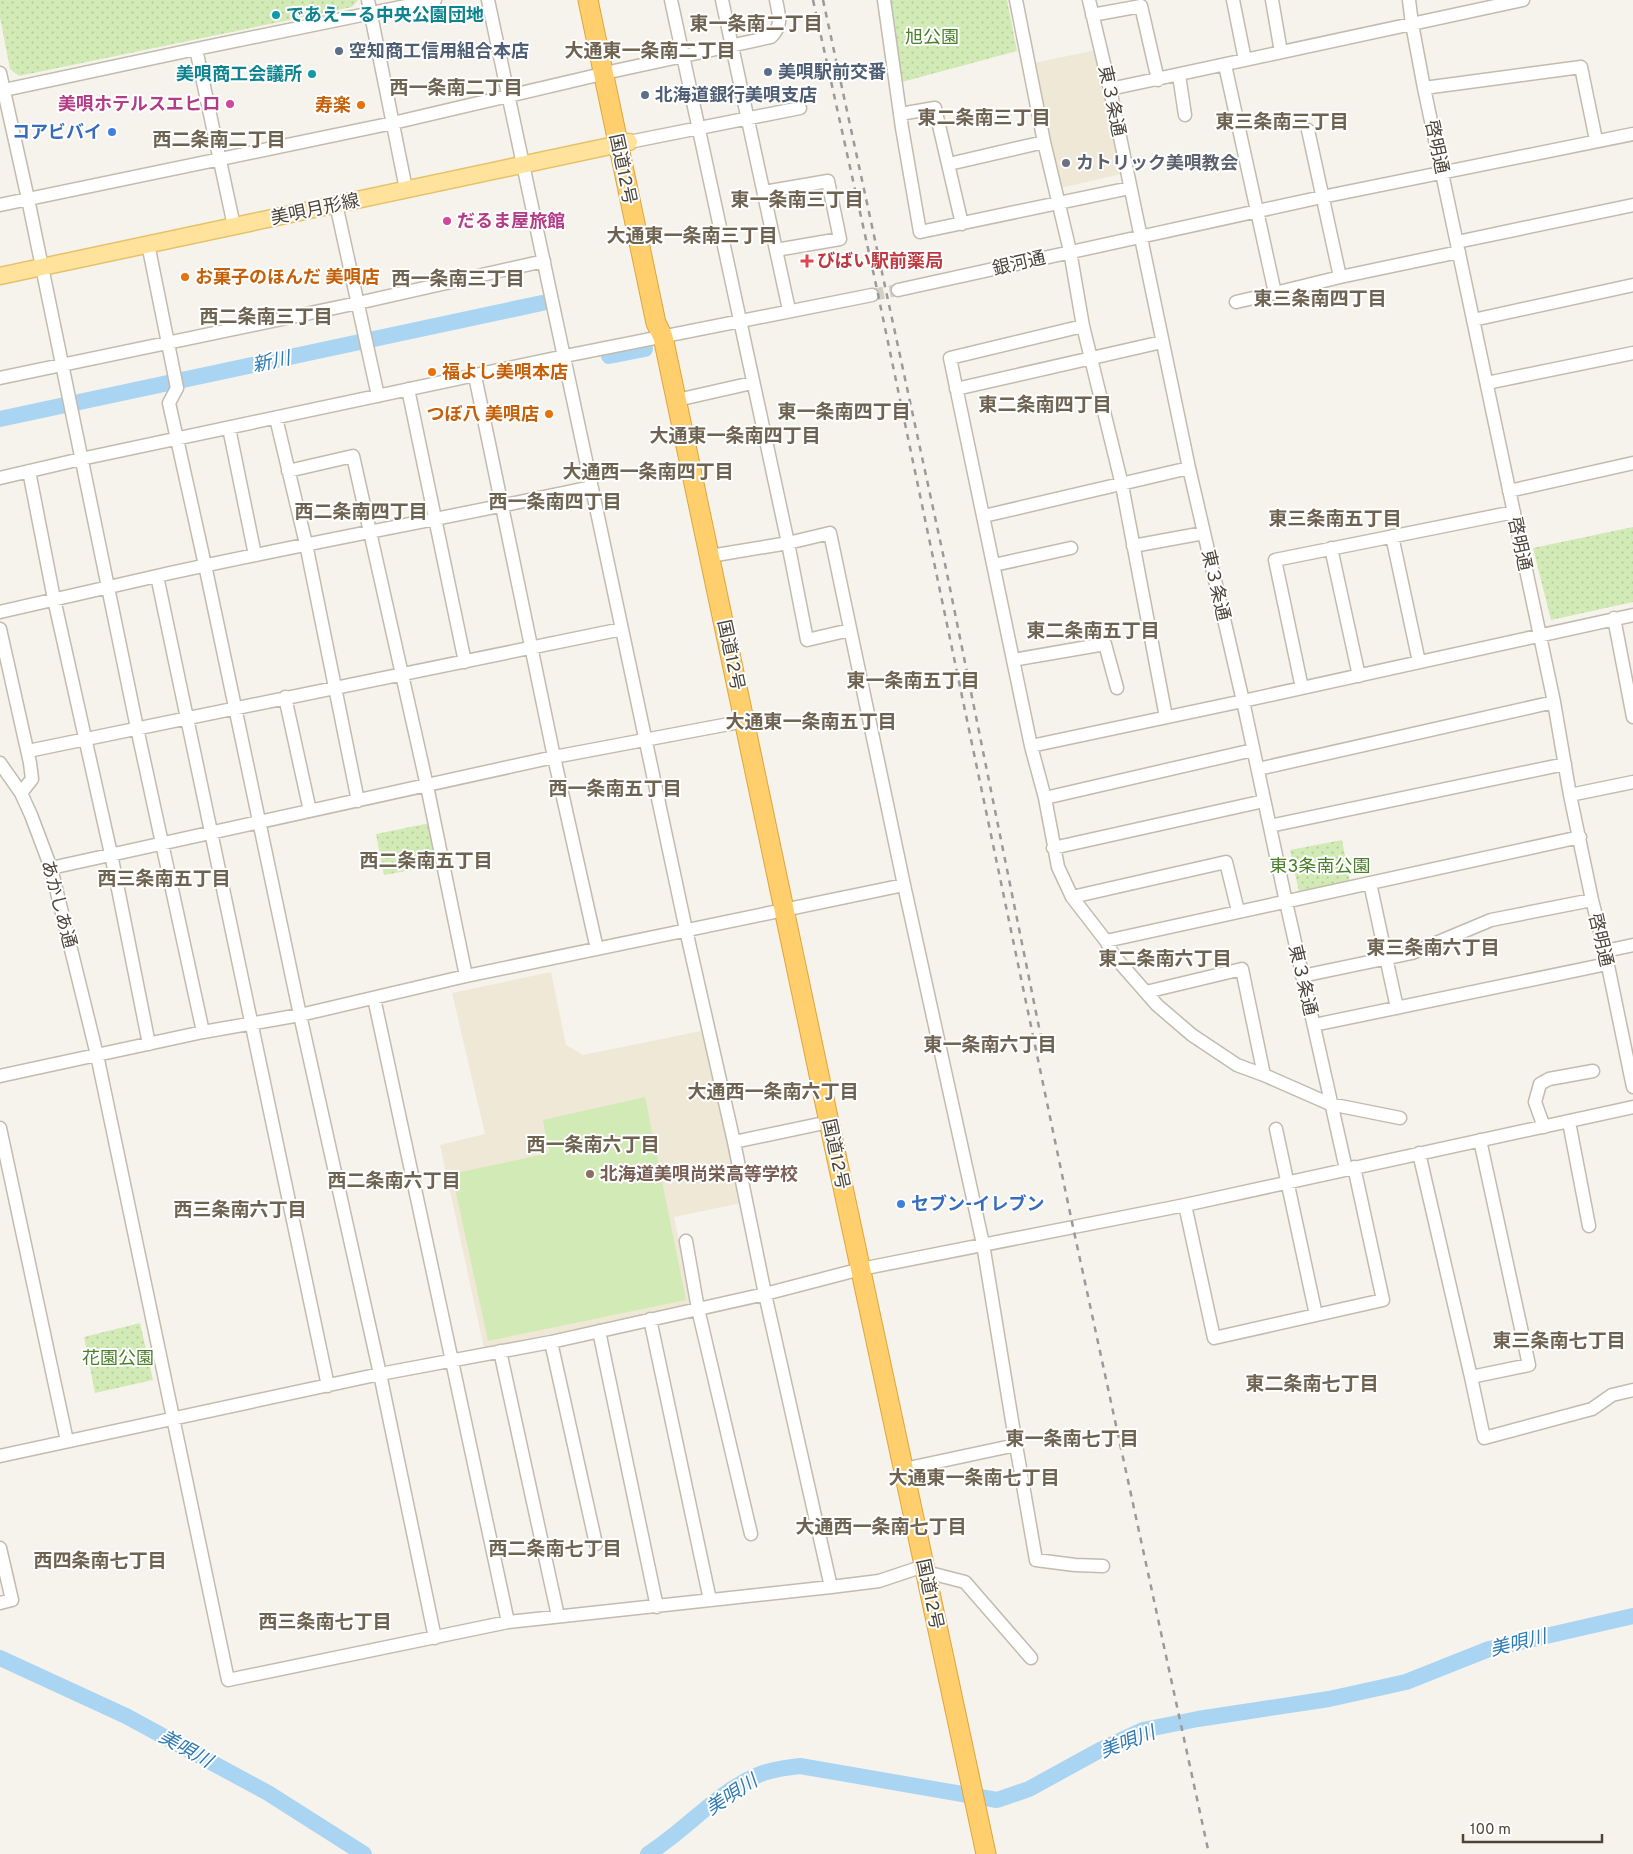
<svg xmlns="http://www.w3.org/2000/svg" width="1633" height="1854" viewBox="0 0 1633 1854" font-family="Overpass,'Noto Sans JP',sans-serif">
  <style>
    .education { fill: #efe8d6 }
    .park { fill: url(#park-dots) }
    .garden { fill: #d2eab5 }
    .lines { fill: none; stroke-linecap: round; stroke-linejoin: round }
    .river { stroke: #a9d4f2; stroke-width: 16 }
    .minor-tunnel { stroke: #d4d0c8; stroke-width: 12; stroke-dasharray: 12 6; stroke-linecap: butt }
    .minor-casing { stroke: #c2bbae; stroke-width: 15 }
    .major-casing { stroke: #e6c16a; stroke-width: 19 }
    .highway-casing { stroke: #e0a43c; stroke-width: 21 }
    .minor { stroke: #fff; stroke-width: 12 }
    .major { stroke: #ffe39c; stroke-width: 16 }
    .highway { stroke: #ffcf6e; stroke-width: 19 }
    .rail { stroke: #9a9a9a; stroke-width: 2.5; stroke-dasharray: 6 6; stroke-linecap: butt }
    .culture-dot { fill: #0f9aa8; stroke: #fff; stroke-width: 2 }
    .service-dot { fill: #5c6f8a; stroke: #fff; stroke-width: 2 }
    .hotel-dot { fill: #d1479c; stroke: #fff; stroke-width: 2 }
    .food-dot { fill: #e8710a; stroke: #fff; stroke-width: 2 }
    .shop-dot { fill: #3f7fe0; stroke: #fff; stroke-width: 2 }
    .worship-dot { fill: #6b7280; stroke: #fff; stroke-width: 2 }
    .health-dot { fill: #e0444e; stroke: #fff; stroke-width: 2 }
    .education-dot { fill: #8d6e63; stroke: #fff; stroke-width: 2 }
    .labels { text-anchor: middle; stroke-width: 4; stroke-linejoin: round; paint-order: stroke }
    .culture-label { font-size: 18px; font-weight: bold; fill: #0d838f; stroke: #fff; text-anchor: start }
    .park-label { font-size: 18px; fill: #4a7f2a; stroke: #fff }
    .service-label { font-size: 18px; font-weight: bold; fill: #4e5e75; stroke: #fff; text-anchor: start }
    .street-label { font-size: 18px; fill: #4b4439; stroke: #fff }
    .hotel-label { font-size: 18px; font-weight: bold; fill: #b23c85; stroke: #fff; text-anchor: end }
    .food-label { font-size: 18px; font-weight: bold; fill: #c56008; stroke: #fff; text-anchor: end }
    .shop-label { font-size: 18px; font-weight: bold; fill: #366cbe; stroke: #fff; text-anchor: end }
    .worship-label { font-size: 18px; font-weight: bold; fill: #5b616d; stroke: #fff; text-anchor: start }
    .health-label { font-size: 18px; font-weight: bold; fill: #be3a42; stroke: #fff; text-anchor: start }
    .education-label { font-size: 18px; font-weight: bold; fill: #785e54; stroke: #fff; text-anchor: start }
    .neighbourhood-label { font-size: 19px; font-weight: bold; fill: #6e6250; stroke: #fff }
    .water-label { font-size: 19px; font-style: italic; fill: #2e7ab2; stroke: #fff }
  </style>
  <defs>
    <pattern id="park-dots" width="8" height="8" patternUnits="userSpaceOnUse" patternTransform="scale(1.25)"><rect width="8" height="8" fill="#d2eab5"/><path d="M2 2h.1M6 6h.1" fill="none" stroke="#b6ca9c" stroke-width="1.8" stroke-linecap="round"/></pattern>
  </defs>
  <rect width="100%" height="100%" fill="#f6f3ec"/>
  <!-- education -->
  <path class="education" d="M1096,50l25,124 -61,14 -26,-125z
    M551,972l15,73 17,10 118,-24 40,172 -67,14 19,88 -209,43 -44,-203 45,-11 -33,-141z"/>
  <!-- park -->
  <path class="park" d="M0,0h358l-6,7 -333,69 -9,-7 -10,-52z
    M891,0h116l10,51 -115,31z
    M1633,527v75l-82,18 -18,-72z
    M430,823l9,42 -55,10 -8,-41z
    M1342,840l8,42 -51,10 -9,-42z
    M140,1323l13,57 -58,13 -11,-56z"/>
  <!-- garden -->
  <path class="garden" d="M645,1097l41,203 -198,41 -36,-167 97,-21 -6,-33z"/>
  <g class="lines">
    <!-- river -->
    <path class="river" d="M609,356l36,-7
      M0,419l542,-116
      M0,1658l126,58 142,77 96,61
      M648,1854c38,-24 69,-62 110,-79 13,-6 28,-7 42,-9l197,34 32,-11 71,-39 43,-20 55,-11 131,-20 77,-17 83,-33 144,-33"/>
    <!-- minor-tunnel -->
    <path class="minor-tunnel" d="M872,295l26,-5"/>
    <defs>
      <path id="minor" d="M368,0l38,189
        M488,0l198,930 48,212 31,152 66,293
        M671,0l117,543 42,-10 74,352 79,359 33,201 -112,24
        M722,0l67,310
        M884,0l18,128 18,104 210,-44
        M1016,0l28,142 26,109 13,75 39,159 44,232
        M1089,0l21,89 79,379 54,233 43,201 60,267
        M1233,0l12,60
        M1272,0l9,52
        M1409,0l3,24 12,64 130,614 16,93 22,105 13,51 28,136
        M1092,15l49,-9 17,74
        M196,49l38,177
        M1225,65l50,228 65,-16 119,-25
        M614,71l157,-34c12,-12 8,-21 5,-37
        M0,73l28,126 109,529 66,304
        M1179,75l6,40
        M1424,88l157,-21 15,73
        M1110,89l413,-89
        M0,91l196,-42 239,-49
        M900,114l35,-6 27,116
        M1308,130l32,147
        M629,142l171,-34
        M949,164l95,-22
        M764,192l64,-11 12,58 -64,11
        M336,204l42,192
        M0,205l393,-82 209,-49
        M1457,242l176,-37
        M148,244l29,144 -8,15 36,162 95,450 80,359 55,264
        M898,290l424,-93 311,-63
        M1236,302l39,-9
        M1473,320l160,-35
        M1083,326l-133,32 81,388 14,52 13,69 14,30 34,44 8,15 43,49 35,30 45,30 27,10 66,29 70,14
        M475,376l79,381 43,192
        M0,378l358,-75 186,-42
        M1487,383l146,-30
        M408,389l57,273
        M956,389l206,-47
        M677,400l75,-17
        M276,418l30,126 52,257
        M229,428l26,127
        M29,471l25,128 57,255 38,190
        M288,471l65,-15 74,330 39,190
        M0,478l81,-19 484,-103 307,-61
        M1509,491l124,-28
        M984,516l205,-48
        M1392,536l27,126
        M1133,546l71,-13
        M1331,548l28,128
        M710,556l78,-13 19,97 43,-10
        M994,565l77,-17
        M157,576c144,-32 290,-58 434,-89
        M0,612l157,-36 171,810
        M1614,618l19,99
        M0,629l30,134 2,16 -11,14
        M1013,660l92,-16 12,44
        M1302,688l-27,-128 239,-48
        M285,697l25,114
        M1031,746l212,-45 390,-86
        M28,751l594,-122
        M0,763l21,30 10,22 20,53 46,187 131,625 280,-58 323,-35 48,-6 45,-15
        M1258,769l296,-67
        M1570,795l63,-13
        M1045,798l208,-48
        M1270,826l295,-62
        M1053,848l211,-47
        M51,868l503,-111 191,-36
        M1370,883l27,125
        M1072,897l154,-35 12,49
        M1106,941l474,-104
        M1605,951l28,-6
        M1302,976l110,-23 79,-33 101,-20
        M1146,992l96,-23 22,106
        M374,998l134,624
        M1314,1025l293,-61
        M0,1076l203,-44 97,-17 166,-39 438,-91
        M1569,1122l20,104
        M1544,1127l-9,-25 5,-18 9,-5 44,-8
        M0,1128l67,313
        M1276,1129l40,186
        M734,1142l95,-20
        M1419,1153l52,224 58,-12 -49,-225
        M1185,1205l29,133 169,-38 -29,-133
        M686,1241l12,68 53,225
        M650,1319l60,281
        M599,1331l58,276
        M551,1342l45,202
        M500,1351l58,265
        M1471,1377l13,61 108,-29 20,-14 21,-5
        M1016,1445l20,115 39,5 28,1
        M0,1456l380,-82 171,-32 214,-48 96,-25 324,-64 448,-98
        M0,1548l12,52 -12,3
        M926,1572l39,10 66,76"/>
      <path id="major" d="M0,276l629,-134"/>
      <path id="highway" d="M588,0l68,323 7,14 166,785 157,732"/>
    </defs>
    <!-- minor casing -->
    <use href="#minor" class="minor-casing"/>
    <!-- major casing -->
    <use href="#major" class="major-casing"/>
    <!-- highway casing -->
    <use href="#highway" class="highway-casing"/>
    <!-- minor -->
    <use href="#minor" class="minor"/>
    <!-- major -->
    <use href="#major" class="major"/>
    <!-- highway -->
    <use href="#highway" class="highway"/>
    <!-- rail -->
    <path class="rail" d="M813,0l62,280 198,947 136,627
      M823,0l120,554 99,488"/>
  </g>
  <!-- markers -->
  <g class="culture-dot">
    <circle cx="276" cy="15" r="5"/>
    <circle cx="312" cy="74" r="5"/>
  </g>
  <g class="service-dot">
    <circle cx="339" cy="51" r="5"/>
    <circle cx="768" cy="72" r="5"/>
    <circle cx="645" cy="95" r="5"/>
  </g>
  <g class="hotel-dot">
    <circle cx="230" cy="104" r="5"/>
    <circle cx="447" cy="221" r="5"/>
  </g>
  <g class="food-dot">
    <circle cx="361" cy="105" r="5"/>
    <circle cx="185" cy="277" r="5"/>
    <circle cx="432" cy="372" r="5"/>
    <circle cx="549" cy="414" r="5"/>
  </g>
  <g class="shop-dot">
    <circle cx="112" cy="132" r="5"/>
    <circle cx="901" cy="1204" r="5"/>
  </g>
  <circle class="worship-dot" cx="1066" cy="163" r="5"/>
  <path class="health-dot" d="M804.5 253.5h5v5h5v5h-5v5h-5v-5h-5v-5h5z"/>
  <circle class="education-dot" cx="590" cy="1174" r="5"/>
  <g class="labels">
    <!-- culture labels -->
    <g class="culture-label">
      <text x="286" y="21">であえーる中央公園団地</text>
      <text x="302" y="80" text-anchor="end">美唄商工会議所</text>
    </g>
    <!-- park labels -->
    <g class="park-label">
      <text x="932" y="43">旭公園</text>
      <text x="1320" y="872">東3条南公園</text>
      <text x="118" y="1364">花園公園</text>
    </g>
    <!-- service labels -->
    <g class="service-label">
      <text x="349" y="57">空知商工信用組合本店</text>
      <text x="778" y="78">美唄駅前交番</text>
      <text x="655" y="101">北海道銀行美唄支店</text>
    </g>
    <!-- street labels -->
    <g class="street-label">
      <text transform="translate(1112 101) rotate(78)" y="6">東３条通</text>
      <text transform="translate(1437 147) rotate(78)" y="6">啓明通</text>
      <text transform="translate(623 169) rotate(78)" y="6">国道12号</text>
      <text transform="translate(315 209) rotate(-12)" y="6">美唄月形線</text>
      <text transform="translate(1019 263) rotate(-13)" y="6">銀河通</text>
      <text transform="translate(1520 544) rotate(78)" y="6">啓明通</text>
      <text transform="translate(1216 585) rotate(77)" y="6">東３条通</text>
      <text transform="translate(731 655) rotate(78)" y="6">国道12号</text>
      <text transform="translate(59 904) rotate(75)" y="6">あかしあ通</text>
      <text transform="translate(1601 940) rotate(77)" y="6">啓明通</text>
      <text transform="translate(1303 980) rotate(77)" y="6">東３条通</text>
      <text transform="translate(836 1154) rotate(78)" y="6">国道12号</text>
      <text transform="translate(930 1594) rotate(78)" y="6">国道12号</text>
    </g>
    <!-- hotel labels -->
    <g class="hotel-label">
      <text x="220" y="110">美唄ホテルスエヒロ</text>
      <text x="457" y="227" text-anchor="start">だるま屋旅館</text>
    </g>
    <!-- food labels -->
    <g class="food-label">
      <text x="351" y="111">寿楽</text>
      <text x="195" y="283" text-anchor="start">お菓子のほんだ 美唄店</text>
      <text x="442" y="378" text-anchor="start">福よし美唄本店</text>
      <text x="539" y="420">つぼ八 美唄店</text>
    </g>
    <!-- shop labels -->
    <g class="shop-label">
      <text x="102" y="138">コアビバイ</text>
      <text x="911" y="1210" text-anchor="start">セブン-イレブン</text>
    </g>
    <!-- worship labels -->
    <g class="worship-label">
      <text x="1076" y="169">カトリック美唄教会</text>
    </g>
    <!-- health labels -->
    <g class="health-label">
      <text x="817" y="267">びばい駅前薬局</text>
    </g>
    <!-- education labels -->
    <g class="education-label">
      <text x="600" y="1180">北海道美唄尚栄高等学校</text>
    </g>
    <!-- neighbourhood labels -->
    <g class="neighbourhood-label">
      <text x="756" y="30">東一条南二丁目</text>
      <text x="650" y="57">大通東一条南二丁目</text>
      <text x="456" y="94">西一条南二丁目</text>
      <text x="984" y="124">東二条南三丁目</text>
      <text x="1282" y="128">東三条南三丁目</text>
      <text x="219" y="146">西二条南二丁目</text>
      <text x="797" y="206">東一条南三丁目</text>
      <text x="692" y="242">大通東一条南三丁目</text>
      <text x="458" y="285">西一条南三丁目</text>
      <text x="1320" y="305">東三条南四丁目</text>
      <text x="266" y="323">西二条南三丁目</text>
      <text x="1045" y="411">東二条南四丁目</text>
      <text x="844" y="418">東一条南四丁目</text>
      <text x="735" y="442">大通東一条南四丁目</text>
      <text x="648" y="478">大通西一条南四丁目</text>
      <text x="555" y="508">西一条南四丁目</text>
      <text x="361" y="518">西二条南四丁目</text>
      <text x="1335" y="525">東三条南五丁目</text>
      <text x="1093" y="637">東二条南五丁目</text>
      <text x="913" y="687">東一条南五丁目</text>
      <text x="811" y="728">大通東一条南五丁目</text>
      <text x="615" y="795">西一条南五丁目</text>
      <text x="426" y="867">西二条南五丁目</text>
      <text x="164" y="885">西三条南五丁目</text>
      <text x="1433" y="954">東三条南六丁目</text>
      <text x="1165" y="965">東二条南六丁目</text>
      <text x="990" y="1051">東一条南六丁目</text>
      <text x="773" y="1098">大通西一条南六丁目</text>
      <text x="593" y="1151">西一条南六丁目</text>
      <text x="394" y="1187">西二条南六丁目</text>
      <text x="240" y="1216">西三条南六丁目</text>
      <text x="1559" y="1347">東三条南七丁目</text>
      <text x="1312" y="1390">東二条南七丁目</text>
      <text x="1072" y="1445">東一条南七丁目</text>
      <text x="974" y="1484">大通東一条南七丁目</text>
      <text x="881" y="1533">大通西一条南七丁目</text>
      <text x="555" y="1555">西二条南七丁目</text>
      <text x="100" y="1567">西四条南七丁目</text>
      <text x="325" y="1628">西三条南七丁目</text>
    </g>
    <!-- water labels -->
    <g class="water-label">
      <text transform="translate(271 361) rotate(-12)" y="7">新川</text>
      <text transform="translate(1518 1642) rotate(-14)" y="7">美唄川</text>
      <text transform="translate(1127 1741) rotate(-21)" y="7">美唄川</text>
      <text transform="translate(186 1748) rotate(29)" y="7">美唄川</text>
      <text transform="translate(731 1794) rotate(-33)" y="7">美唄川</text>
    </g>
  </g>
  <!-- scale -->
  <path d="M1463 1834v8h139v-8" fill="none" stroke="#4b4439" stroke-width="2.5"/>
  <text x="1470" y="1834" font-size="15" fill="#4b4439" stroke="#ffffff" stroke-width="4" paint-order="stroke">100 m</text>
</svg>
